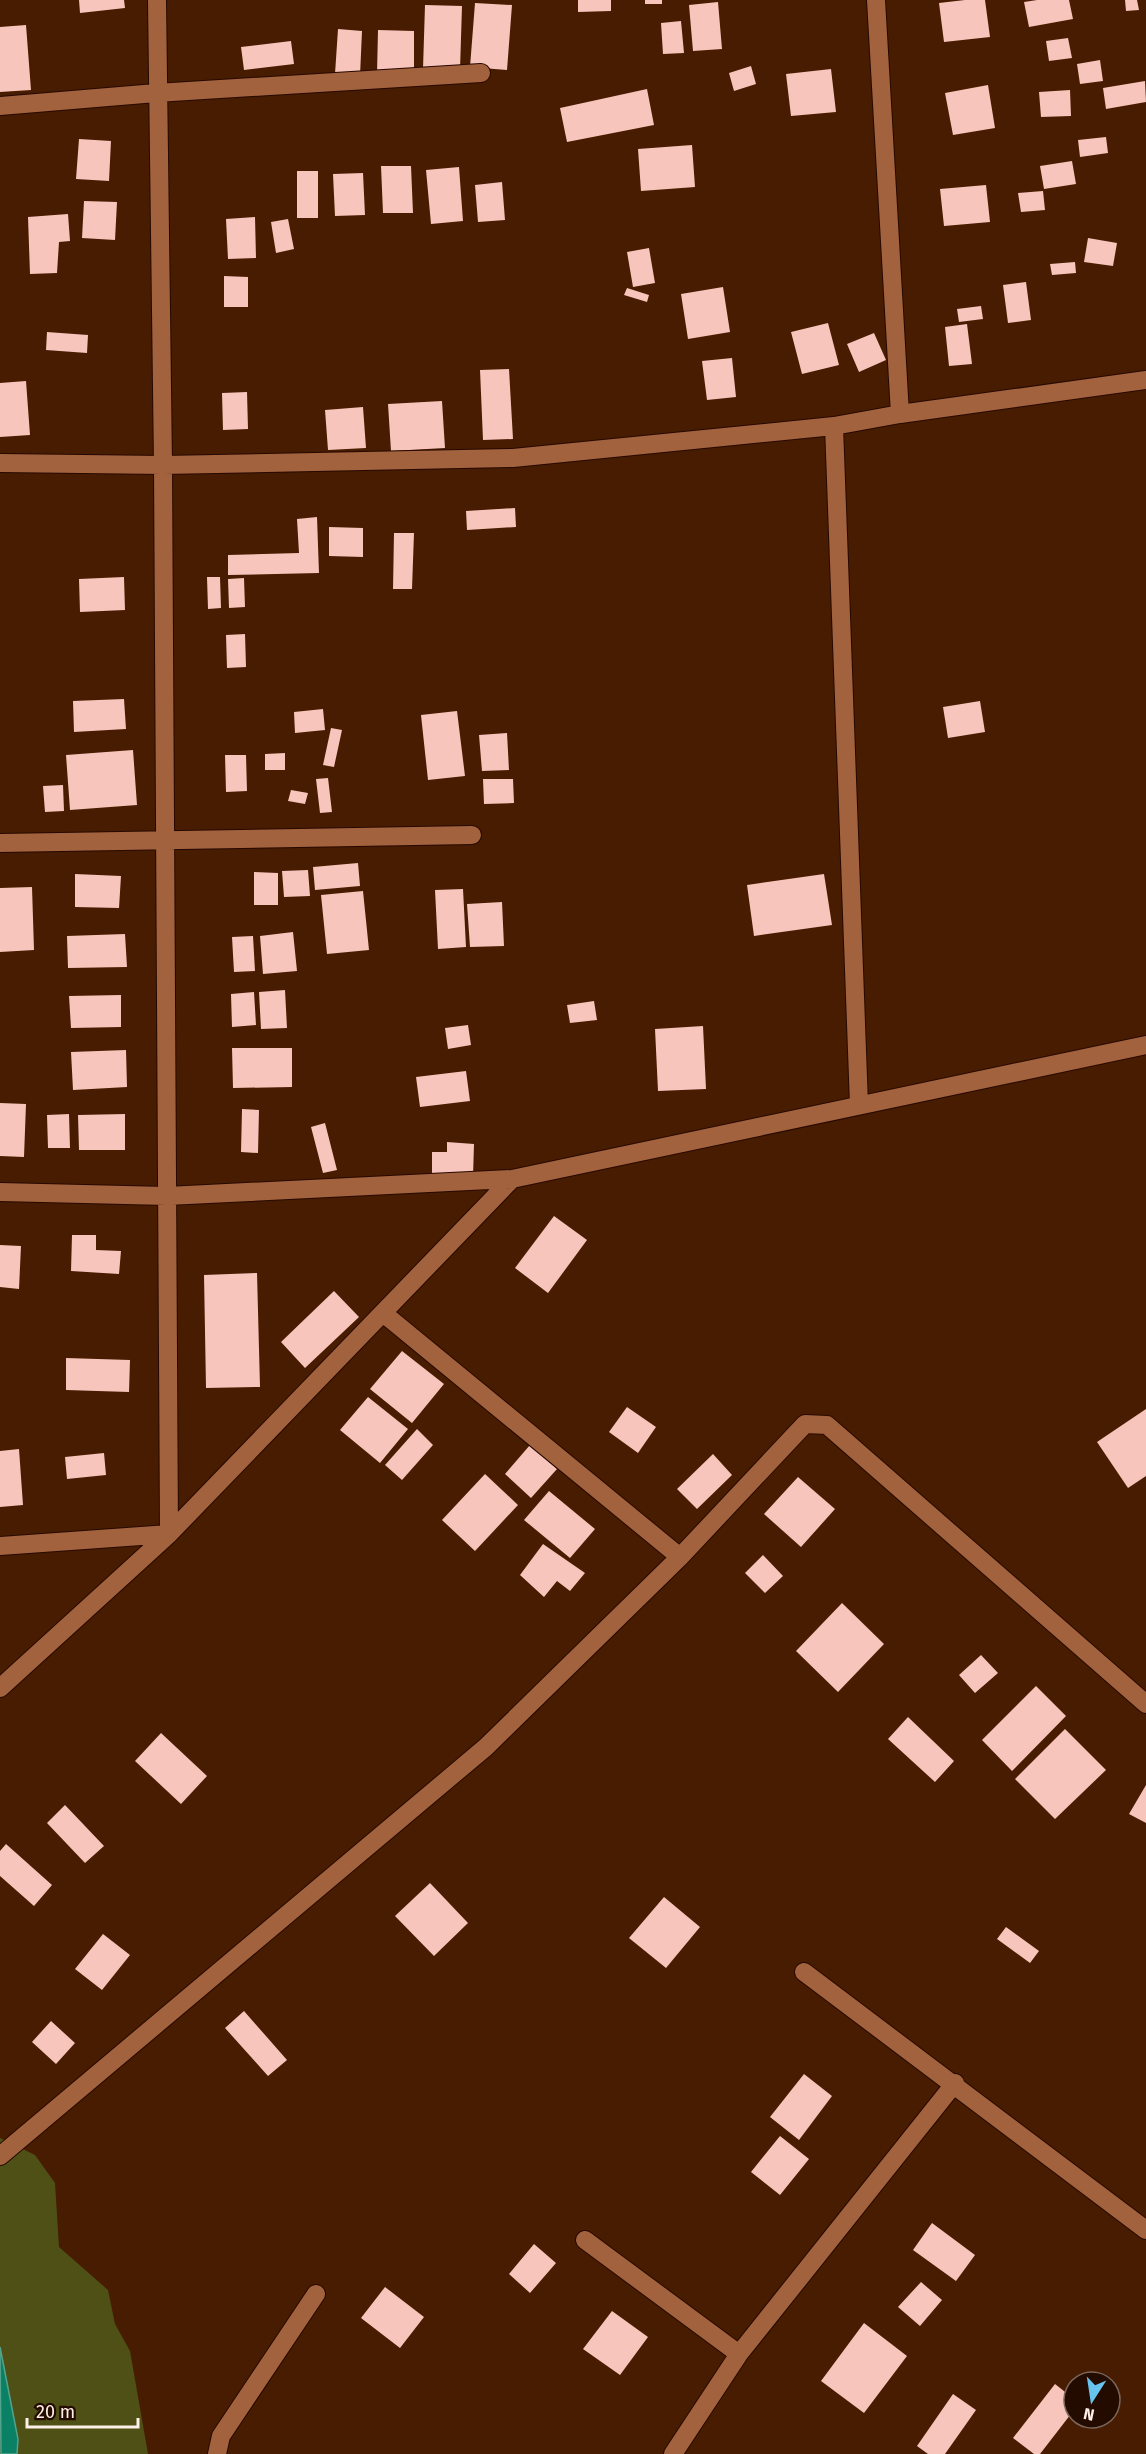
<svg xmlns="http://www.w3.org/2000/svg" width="1146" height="2454" viewBox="0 0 1146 2454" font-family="'Fira Sans',sans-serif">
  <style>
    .green { fill: #4f5016 }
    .water { fill: #0a8164; stroke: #53a28b; stroke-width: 1.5 }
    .building { fill: #f7c5bc }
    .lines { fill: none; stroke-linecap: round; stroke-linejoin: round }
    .street-casing { stroke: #270900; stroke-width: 20 }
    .street { stroke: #a2623d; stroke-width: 18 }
  </style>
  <rect width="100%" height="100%" fill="#481c00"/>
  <!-- green -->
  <path class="green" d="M0,2138l35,17 20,28 4,64 49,43 7,34 15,27 18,103h-148z"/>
  <!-- water -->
  <path class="water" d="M0,2347l18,92 -1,15h-16z"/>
  <!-- building -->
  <path class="building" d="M79,0h45l1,8 -45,5z
    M578,0h33v11l-33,1z
    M645,0h17v4h-17z
    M965,0h20l5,37 -46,5 -5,-39z
    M1037,0h32l4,19 -44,8 -5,-25z
    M1125,0h12l2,10 -13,1z
    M718,2l4,47 -29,2 -4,-46z
    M475,3l37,2 -5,65 -37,-3z
    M425,5l37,1 -2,64 -37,-1z
    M681,21l3,32 -21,1 -2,-31z
    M26,25l5,65 -31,2v-65z
    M338,29l24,2 -2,45 -25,-2z
    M378,30l36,1v44l-37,-1z
    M1068,38l4,20 -23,3 -3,-20z
    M291,41l3,23 -50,6 -3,-23z
    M1100,60l3,21 -23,3 -3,-20z
    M751,66l5,18 -22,7 -5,-18z
    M831,69l5,43 -45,4 -5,-42z
    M1145,81l1,21 -40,7 -3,-21z
    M988,85l7,43 -42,7 -8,-42z
    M647,89l7,36 -87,17 -7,-34z
    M1070,90l1,26 -30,1 -2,-25z
    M1106,137l2,16 -28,4 -2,-17z
    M79,139l32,2 -2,40 -33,-2z
    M692,145l3,42 -54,4 -3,-42z
    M1072,161l4,23 -32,5 -4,-23z
    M381,166h30l2,47h-30z
    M459,167l4,54 -32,3 -5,-54z
    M297,171h21v47h-21z
    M363,173l2,42 -30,1 -2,-42z
    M502,182l3,38 -27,2 -3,-37z
    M986,185l4,37 -46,4 -4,-37z
    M1043,191l2,19 -24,2 -3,-19z
    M84,201l33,1 -2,38 -33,-2z
    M68,214l2,27 -11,1 -2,31 -27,1 -2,-57z
    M255,217l1,41 -28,1 -2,-40z
    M288,219l6,30 -18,4 -5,-31z
    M1088,238l29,5 -4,23 -29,-4z
    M649,248l6,35 -22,4 -6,-35z
    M1075,262l1,11 -24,2 -2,-11z
    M224,276l24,1v30h-24z
    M1026,282l5,38 -23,3 -5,-38z
    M723,287l7,45 -42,7 -7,-45z
    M627,288l22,7 -2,7 -23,-7z
    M981,306l2,13 -24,3 -2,-13z
    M828,323l11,42 -37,9 -11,-42z
    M967,324l5,40 -23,2 -4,-39z
    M47,332l41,3 -1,18 -41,-3z
    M874,333l12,27 -27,12 -12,-28z
    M732,358l4,39 -29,3 -5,-39z
    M509,369l4,70 -30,1 -3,-70z
    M26,381l4,54 -30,2v-54z
    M247,392l1,37 -25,1 -1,-37z
    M442,401l3,47 -54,3 -3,-47z
    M363,407l3,41 -38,2 -3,-40z
    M515,508l1,19 -49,3 -1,-19z
    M317,517l2,56 -91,2v-20l71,-2 -2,-34z
    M329,527l34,1v29l-34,-1z
    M394,533h20l-2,56h-19z
    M124,577l1,33 -45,2 -1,-33z
    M207,577h13l1,31 -13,1z
    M244,578l1,29 -16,1 -1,-29z
    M245,634l1,33 -19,1 -1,-33z
    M124,699l2,30 -52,3 -1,-31z
    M980,701l5,31 -37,6 -5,-31z
    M323,709l2,21 -30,3 -1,-21z
    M457,711l8,65 -37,4 -7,-65z
    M331,728l11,2 -8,37 -11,-2z
    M507,733l2,37 -27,1 -3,-36z
    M133,750l4,55 -67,5 -4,-55z
    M285,753v17h-20v-16z
    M225,755h21l1,36 -21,1z
    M328,778l4,34 -12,1 -4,-34z
    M483,779h30l1,24 -30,1z
    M63,785l1,26 -19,1 -2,-26z
    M291,790l17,3 -3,11 -17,-3z
    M358,863l2,23 -45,4 -2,-23z
    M308,870l2,26 -26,1 -2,-26z
    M254,872l24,1v32h-24z
    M75,874l46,2 -2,32 -44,-1z
    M824,874l8,51 -78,11 -7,-51z
    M32,887l2,63 -34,2v-64z
    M463,889l3,58 -28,2 -3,-59z
    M363,891l6,59 -42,4 -6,-59z
    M502,902l2,44 -34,1 -3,-43z
    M293,932l4,39 -34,3 -3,-38z
    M125,934l2,33 -59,1 -1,-32z
    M253,936l2,35 -21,1 -2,-35z
    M285,990l2,38 -26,1 -2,-37z
    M254,992l2,33 -24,2 -1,-33z
    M121,995v32l-50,1 -2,-32z
    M594,1001l3,19 -27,3 -3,-18z
    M468,1025l3,20 -23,4 -3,-21z
    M703,1026l3,63 -48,2 -3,-62z
    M232,1048h60v39l-59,1z
    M126,1050l1,37 -54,3 -2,-38z
    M466,1071l4,30 -50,6 -4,-30z
    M0,1103l26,1 -2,53 -24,-1z
    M242,1109l17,1 -1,43 -17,-1z
    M69,1114l1,34h-22l-1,-33z
    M125,1114v36h-46l-1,-35z
    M325,1123l12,47 -14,3 -12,-46z
    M447,1142l27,2 -1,33 -41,-1v-24h15z
    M554,1216l33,24 -39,53 -33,-25z
    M72,1235h24v15l25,1 -2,23 -48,-3z
    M0,1245l21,1 -2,43 -19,-2z
    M257,1273l3,114 -54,1 -2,-113z
    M334,1291l25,26 -54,51 -24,-26z
    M402,1351l42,33 -32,39 -42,-34z
    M66,1358l64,2 -1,32 -63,-2z
    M368,1397l40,32 -28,34 -40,-33z
    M627,1407l29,20 -18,26 -29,-21z
    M1146,1409v67l-18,12 -31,-46z
    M417,1429l16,16 -31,35 -17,-15z
    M530,1445l27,24 -26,29 -26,-24z
    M19,1449l4,56 -23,2v-56z
    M104,1453l2,22 -39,4 -2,-22z
    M713,1454l19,21 -35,34 -20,-20z
    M485,1474l33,31 -43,46 -33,-31z
    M798,1477l37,32 -34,38 -37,-33z
    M549,1491l46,38 -25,29 -46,-38z
    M543,1544l42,29 -15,18 -13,-10 -13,16 -24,-22z
    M763,1555l20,21 -18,17 -20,-20z
    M842,1603l42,41 -46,48 -42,-41z
    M981,1655l17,18 -23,20 -16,-18z
    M1036,1686l30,30 -54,55 -30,-31z
    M908,1717l46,44 -19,21 -47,-43z
    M1065,1729l41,41 -51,49 -40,-40z
    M161,1733l46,43 -26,28 -46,-43z
    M1146,1785v38l-17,-9z
    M65,1805l39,41 -19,17 -38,-40z
    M6,1844l46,41 -18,21 -34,-30v-25z
    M430,1883l38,40 -34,33 -39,-40z
    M664,1897l36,30 -34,41 -37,-30z
    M1006,1927l33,24 -9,12 -33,-24z
    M103,1934l27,21 -28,35 -27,-21z
    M244,2011l43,49 -19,16 -43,-48z
    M51,2021l24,22 -19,21 -24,-22z
    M804,2074l28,22 -33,44 -29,-23z
    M780,2136l29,23 -29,36 -29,-23z
    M932,2223l43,32 -19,26 -43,-31z
    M534,2244l22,19 -26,30 -21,-19z
    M921,2282l21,18 -22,26 -22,-19z
    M385,2287l39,30 -24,31 -39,-30z
    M612,2311l36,26 -28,38 -37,-26z
    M864,2323l43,33 -43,57 -43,-32z
    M1055,2384l19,15v11l-34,44h-6l-21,-16z
    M953,2394l23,16 -31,44h-17l-11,-8z"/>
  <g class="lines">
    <defs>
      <path id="street" d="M876,0l24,414
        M0,106l156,-13 325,-20
        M834,426l25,679
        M0,463l163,2 350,-7 321,-32 66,-12 246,-34
        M0,843l472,-8
        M0,1192l167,4 345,-17
        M383,1313l297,244
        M0,1546l169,-12 -6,-1069 -6,-465
        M0,1688l169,-154 343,-355 634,-134
        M804,1972l342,258
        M0,2156l486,-409 194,-190 125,-133 22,1 319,279
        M585,2240l154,114
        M217,2454l4,-18 95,-142
        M673,2454l66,-100 216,-271"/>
    </defs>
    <!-- street casing -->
    <use href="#street" class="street-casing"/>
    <!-- street -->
    <use href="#street" class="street"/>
  </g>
  <!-- north arrow -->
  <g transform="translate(1092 2400) rotate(192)"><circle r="28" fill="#240b00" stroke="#7b665c" stroke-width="1.5"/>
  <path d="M0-4.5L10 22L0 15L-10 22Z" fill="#66c4ef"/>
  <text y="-9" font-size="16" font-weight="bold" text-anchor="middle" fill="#feefe7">N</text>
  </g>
  <!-- scale -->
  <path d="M27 2418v9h111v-9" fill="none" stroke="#feefe7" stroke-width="3"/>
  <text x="36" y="2418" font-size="18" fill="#feefe7" stroke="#240b00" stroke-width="4.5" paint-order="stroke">20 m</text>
</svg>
